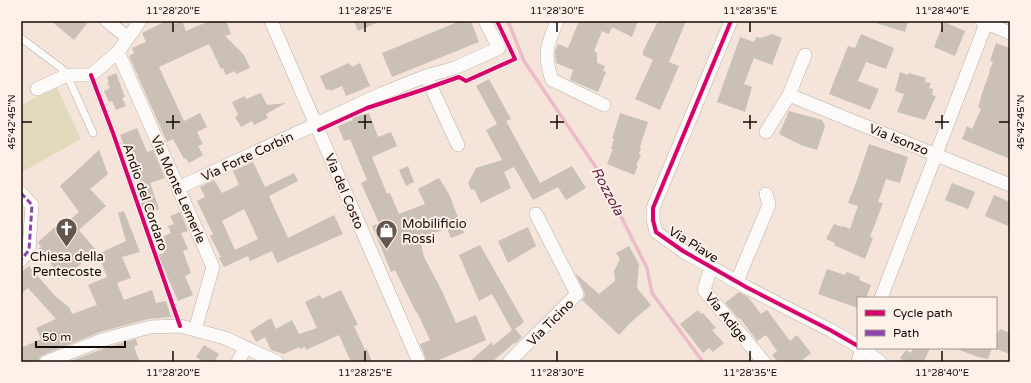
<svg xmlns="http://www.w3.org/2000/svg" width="1031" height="383" viewBox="0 0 1031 383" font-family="'Varela Round',sans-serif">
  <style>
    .green { fill: #e2dabd }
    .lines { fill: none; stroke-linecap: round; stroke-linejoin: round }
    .stream { stroke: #ecbbca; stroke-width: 3.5 }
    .building { fill: #cac0b6; fill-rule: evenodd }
    .lane-casing { stroke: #bcb0a8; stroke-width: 8 }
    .street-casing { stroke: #bcb0a8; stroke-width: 14 }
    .lane { stroke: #fdfbf9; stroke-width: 7 }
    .street { stroke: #fdfbf9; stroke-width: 13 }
    .quiet { stroke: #8e44ad; stroke-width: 3; stroke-dasharray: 6 3; stroke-linecap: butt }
    .cycleway-casing { stroke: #fef1ea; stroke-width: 6 }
    .cycleway { stroke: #d6006c; stroke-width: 4 }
    .ticks { fill: none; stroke: #150b06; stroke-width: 1.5 }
    .labels { text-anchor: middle; stroke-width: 4; stroke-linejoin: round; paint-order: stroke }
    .street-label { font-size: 13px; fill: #150b06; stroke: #fef1ea }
    .poi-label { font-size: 13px; fill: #150b06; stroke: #fef1ea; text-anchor: start }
    .water-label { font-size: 14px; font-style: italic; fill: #6c2347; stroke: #fef1ea }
    .neatline { fill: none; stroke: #150b06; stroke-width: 1.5 }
    .ticks-label { font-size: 10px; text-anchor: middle; fill: #150b06 }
  </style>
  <rect width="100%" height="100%" fill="#f4e4da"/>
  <!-- green -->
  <path class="green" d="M57,88l24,51 -59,33 -1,-66 17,-10z"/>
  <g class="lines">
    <!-- stream -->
    <path class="stream" d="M508,21l16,40 73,108 50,99 5,25 51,69"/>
  </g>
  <!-- building -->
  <path class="building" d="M51,21h38l-15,19z
    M166,21h7l1,3 8,-3 4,10 23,-10h17l5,13 -6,2 19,19 6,13 -14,6 -1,-3 -9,4 -3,-7 -2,1 -12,-25 -50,23 25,54 16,-8 7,14 -10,5 6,12 -5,2 5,9 -14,8 -3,-5 -2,1 -11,-20 -6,3 -38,-86 5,-3 -2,-5 14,-6 -4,-9z
    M354,21h27l-23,10z
    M460,21h11l8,21 -87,35 -10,-24z
    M579,21h59l-6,16 -20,-10 -3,7 -7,-3 -8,20 3,2v10l8,3 -2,5 3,1 -8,20 -28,-12 3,-10 -17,-7 -1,-12 3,-7 10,4z
    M658,21h28l-17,41 10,4 -19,44 -25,-11 18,-39 -10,-5v-4z
    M876,21h32l-3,11 -29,-9z
    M944,22l21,9 -10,25 -21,-9z
    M772,34l10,4 -10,27 -18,-7 -10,26 8,3 -7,25 -28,-10 23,-65 14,5 2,-5 5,1z
    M861,34l33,14 -8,21 -20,-7 -8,19 21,8 -9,21 -41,-16 19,-48 7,2z
    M996,43l14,5v111l-48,-20 5,-13 5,3 9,-20 -3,-2 3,-9v-2l9,-25h-1l4,-9 -3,-1z
    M349,63l3,4 8,-4 10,23 -24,10 -4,-10 -12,5 -1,-2 -3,1 -6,-14z
    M900,72l8,3 1,-2 17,5 -1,4 6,1 -2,5 4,1 -1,6 4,1 -11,24 -28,-8 7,-18 -9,-3z
    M116,73l9,24 -3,1 4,8 -10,4 -4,-9 -3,1 -5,-11 6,-3 -3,-6h2l-2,-5z
    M489,79l22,40 -5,2 34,62 32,-17 14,22 -20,12 -8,-13 -25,13 -19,-33 -10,5 7,16 -30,15 -7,-14 -3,1 -3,-7 8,-15 26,-8 -16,-30 11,-6 -21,-38z
    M261,93l6,12 19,-2 -20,11 2,4 -14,7 -2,-4 -11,6 -6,-10 3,-2 -6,-13 13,-6 1,3z
    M789,111l33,9 3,6 -8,24 -16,-5 -22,-11z
    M369,113l9,24 13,-5 6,14 -25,11 15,37 3,-1 9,21 26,-10 -7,-15 21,-11 10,16 15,39 -13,5 -4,-10 -27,11 4,18 18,34 14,32 20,-8 10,25 -52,22h-7l-7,-18 10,-4 -12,-26 -2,-2 -21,-42 -4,2 -19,-46 7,-3 -18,-40 6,-3 -17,-41 -6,2 -6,-15 15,-6 -1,-2z
    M620,113l28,9 -8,25 1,1 -2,6 2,1 -5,10 2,1 -4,9 -27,-11 6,-15h-2l3,-10h-2z
    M137,128l10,24 6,-2 12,28 -15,5 9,26 -14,5 -10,-29 3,-1 -18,-49z
    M869,144l39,13 -8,26 -14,-4 -8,23 5,1 -13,34 3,1 -8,21 -31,-14 1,-2 -9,-4 8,-15 8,3 1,-1 7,3 8,-23 -10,-3 8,-20z
    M99,150l9,24 -18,15 16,17 -27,24 16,19 -12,11 -2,4 -18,14 -25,-29 3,-2 -3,-5 25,-22 3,3 13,-11 -19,-26z
    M253,162l12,25 29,-14 4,8 -29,15 19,42 46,-23 9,19 -66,29 -5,-12 -22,10 -2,-5 -24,11 -5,-9 2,-1 -11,-21 3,-2 -16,-33 8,-4 -5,-10 14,-7 8,13 17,-8 -6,-14zM244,209l14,30 -23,11 -13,-29z
    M408,166l6,16 -8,4 -7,-16z
    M952,183l23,9 -7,17 -23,-9z
    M994,195l16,7v18l-2,6 -23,-10z
    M124,211l16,41 -18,5 9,21 -14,5 7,17 28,-10 4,13 10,-2 5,16 -23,2 -48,13 -57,23 -3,2 -2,5h-17v-14l20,-9 -5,-11 20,-9 -28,-31 -7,6v-22l8,-6 27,31 13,10 3,7 25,-9 -9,-20 19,-8 -9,-23 28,-13 -8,-28z
    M180,212l8,19 -7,2 7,16 -5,2 8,22 -6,3 8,19 -15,6 -20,-46 6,-2 -6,-14 13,-6 -3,-7 6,-2 -4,-8z
    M528,227l8,19 -28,17 -10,-22z
    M480,245l44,77 -9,7 7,8 -7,7 -1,-1 -22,19h-23l23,-20 1,4 19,-16 -20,-36 -13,7 -20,-46z
    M629,246l10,18 -2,24 14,17 -21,18 -11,12 -37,-35 3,-4 -1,-5 -9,-18 24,21 16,-13 -1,-10 6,-12 -4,-6z
    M827,269l18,6 2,-3 13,5 -1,3 12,5 -5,13h-8v10l-40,-14z
    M341,290l17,35 -4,1 11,24 2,-1 5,13h-21l-12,-27 -33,15 -1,-3 -5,2 -1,-2 -15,7 -13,-4 -6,-13 -9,5 -6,-11 21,-13 5,11 16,-9 7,14 18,-6 -12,-26 15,-7 2,4z
    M739,292l9,5 13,17 6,-4 23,31 7,-6 14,18 -11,9h-22l-6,-7 5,-4 -11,-16 -9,6 -17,-23 -1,1 -14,-16z
    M698,310l3,4 2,-1 13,15 -4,2 12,13 -11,9 -4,-4 -6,5 -23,-29z
    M1000,329l10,4v21l-14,-5v-17l2,1z
    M136,339l2,6 -4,2 6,15h-72l37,-14z
    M204,345l15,9 -5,8h-10l-8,-5z
    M913,348h17l-5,11 -2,2 2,1h-20l-5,-4 6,-8 5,3z
    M957,348h35l-4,11 -10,-2 -21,-8z"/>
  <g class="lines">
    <defs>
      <path id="lane" d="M21,38l40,30 6,7 26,58"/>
      <path id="street" d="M107,21l21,17
        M271,21l148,341
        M557,21c-10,24 -14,33 -5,59l52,25
        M731,21l-78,187v12l3,12 27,19 63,36 84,43 28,16
        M982,21l28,12
        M118,52l95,215 -18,63
        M426,76l32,69
        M37,89l30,-14h24l27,-23 22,-31
        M789,95l221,90
        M766,132l23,-37 16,-40
        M178,188l203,-94 45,-18 29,-8 44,-20 -14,-27
        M21,193l11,12 -3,45 -8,10
        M711,267l-7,23 60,72
        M737,281l32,-76 -3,-11
        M881,298l106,-277
        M862,348l18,14
        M46,362l56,-22 48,-13 30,-1 45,12 52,24
        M238,362l7,-14
        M509,362l68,-68 -41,-80
        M858,362l4,-14"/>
    </defs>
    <!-- lane casing -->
    <use href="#lane" class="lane-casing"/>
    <!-- street casing -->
    <use href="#street" class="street-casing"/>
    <!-- lane -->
    <use href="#lane" class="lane"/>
    <!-- street -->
    <use href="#street" class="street"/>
    <!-- quiet -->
    <path class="quiet" d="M21,193l11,12 -3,45 -8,10"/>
    <defs>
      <path id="cycleway" d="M731,21l-78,187v12l3,12 27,19 63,36 84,43 28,16
        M91,75l22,58 67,193
        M319,130l48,-22 55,-18 37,-13 7,4 49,-22 -18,-38"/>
    </defs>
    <!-- cycleway casing -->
    <use href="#cycleway" class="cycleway-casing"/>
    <!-- cycleway -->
    <use href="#cycleway" class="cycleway"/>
  </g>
  <!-- ticks -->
  <path class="ticks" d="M173,22v10M365,22v10M557,22v10M750,22v10M942,22v10M173,115v14M365,115v14M557,115v14M750,115v14M942,115v14M22,122h10M166,122h14M358,122h14M550,122h14M743,122h14M935,122h14M999,122h10M173,351v10M365,351v10M557,351v10M750,351v10M942,351v10"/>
  <!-- icons -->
  <defs>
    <symbol id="church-pin" viewBox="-11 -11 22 30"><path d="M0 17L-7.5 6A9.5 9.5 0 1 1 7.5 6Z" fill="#635750" stroke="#fef1ea"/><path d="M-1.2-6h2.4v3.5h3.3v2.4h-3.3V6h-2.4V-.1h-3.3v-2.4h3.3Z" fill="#fff"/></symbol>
    <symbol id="shop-pin" viewBox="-11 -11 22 30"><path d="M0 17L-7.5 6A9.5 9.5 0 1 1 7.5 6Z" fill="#635750" stroke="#fef1ea"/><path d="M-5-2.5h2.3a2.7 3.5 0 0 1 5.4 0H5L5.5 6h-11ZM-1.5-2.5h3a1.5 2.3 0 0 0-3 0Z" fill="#fff"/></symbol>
  </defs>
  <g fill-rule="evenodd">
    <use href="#church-pin" x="54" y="216" width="25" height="34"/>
    <use href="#shop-pin" x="374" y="218" width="25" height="34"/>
  </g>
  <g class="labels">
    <!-- street labels -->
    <g class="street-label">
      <text transform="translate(899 139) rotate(22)" y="5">Via Isonzo</text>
      <text transform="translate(247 156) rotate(-25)" y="5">Via Forte Corbin</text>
      <text transform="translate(179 189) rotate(66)" y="5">Via Monte Lemerle</text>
      <text transform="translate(345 191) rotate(67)" y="5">Via del Costo</text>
      <text transform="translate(146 197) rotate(71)" y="5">Andio del Cordaro</text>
      <text transform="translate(694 244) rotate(32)" y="5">Via Piave</text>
      <text transform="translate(727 317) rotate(51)" y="5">Via Adige</text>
      <text transform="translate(550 322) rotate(-45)" y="5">Via Ticino</text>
    </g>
    <!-- poi labels -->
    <g class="poi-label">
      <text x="402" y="228">Mobilificio<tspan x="402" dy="15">Rossi</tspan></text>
      <text x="67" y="261" text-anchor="middle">Chiesa della<tspan x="67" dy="15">Pentecoste</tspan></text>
    </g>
    <!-- water labels -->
    <g class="water-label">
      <text transform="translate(608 191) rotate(62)" y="5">Rozzola</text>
    </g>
  </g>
  <!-- border -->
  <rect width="1031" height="383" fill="none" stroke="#fef1ea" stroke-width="44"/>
  <!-- legend -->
  <rect x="857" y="297" width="140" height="52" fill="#fef1ea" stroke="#a1958f"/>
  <rect x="865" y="310" width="20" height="6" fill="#d6006c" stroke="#a1958f"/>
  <text x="893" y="317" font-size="12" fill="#150b06">Cycle path</text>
  <rect x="865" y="330" width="20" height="6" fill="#8e44ad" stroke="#a1958f"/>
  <text x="893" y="337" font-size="12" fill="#150b06">Path</text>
  <!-- scale -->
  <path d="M36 341v6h89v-6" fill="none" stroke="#150b06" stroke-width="2"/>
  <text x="42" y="341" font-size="12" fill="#150b06" stroke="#fef1ea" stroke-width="3" paint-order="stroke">50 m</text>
  <rect x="22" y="22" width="987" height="339" class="neatline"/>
  <g class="ticks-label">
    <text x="173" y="14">11°28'20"E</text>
    <text x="365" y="14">11°28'25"E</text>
    <text x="557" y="14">11°28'30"E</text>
    <text x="750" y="14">11°28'35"E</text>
    <text x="942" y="14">11°28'40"E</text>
    <text transform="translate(11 122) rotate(-90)" y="4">45°42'45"N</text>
    <text transform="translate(1020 122) rotate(-90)" y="4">45°42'45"N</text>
    <text x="173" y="376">11°28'20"E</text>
    <text x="365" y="376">11°28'25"E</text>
    <text x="557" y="376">11°28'30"E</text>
    <text x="750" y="376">11°28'35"E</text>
    <text x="942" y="376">11°28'40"E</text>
  </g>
</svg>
